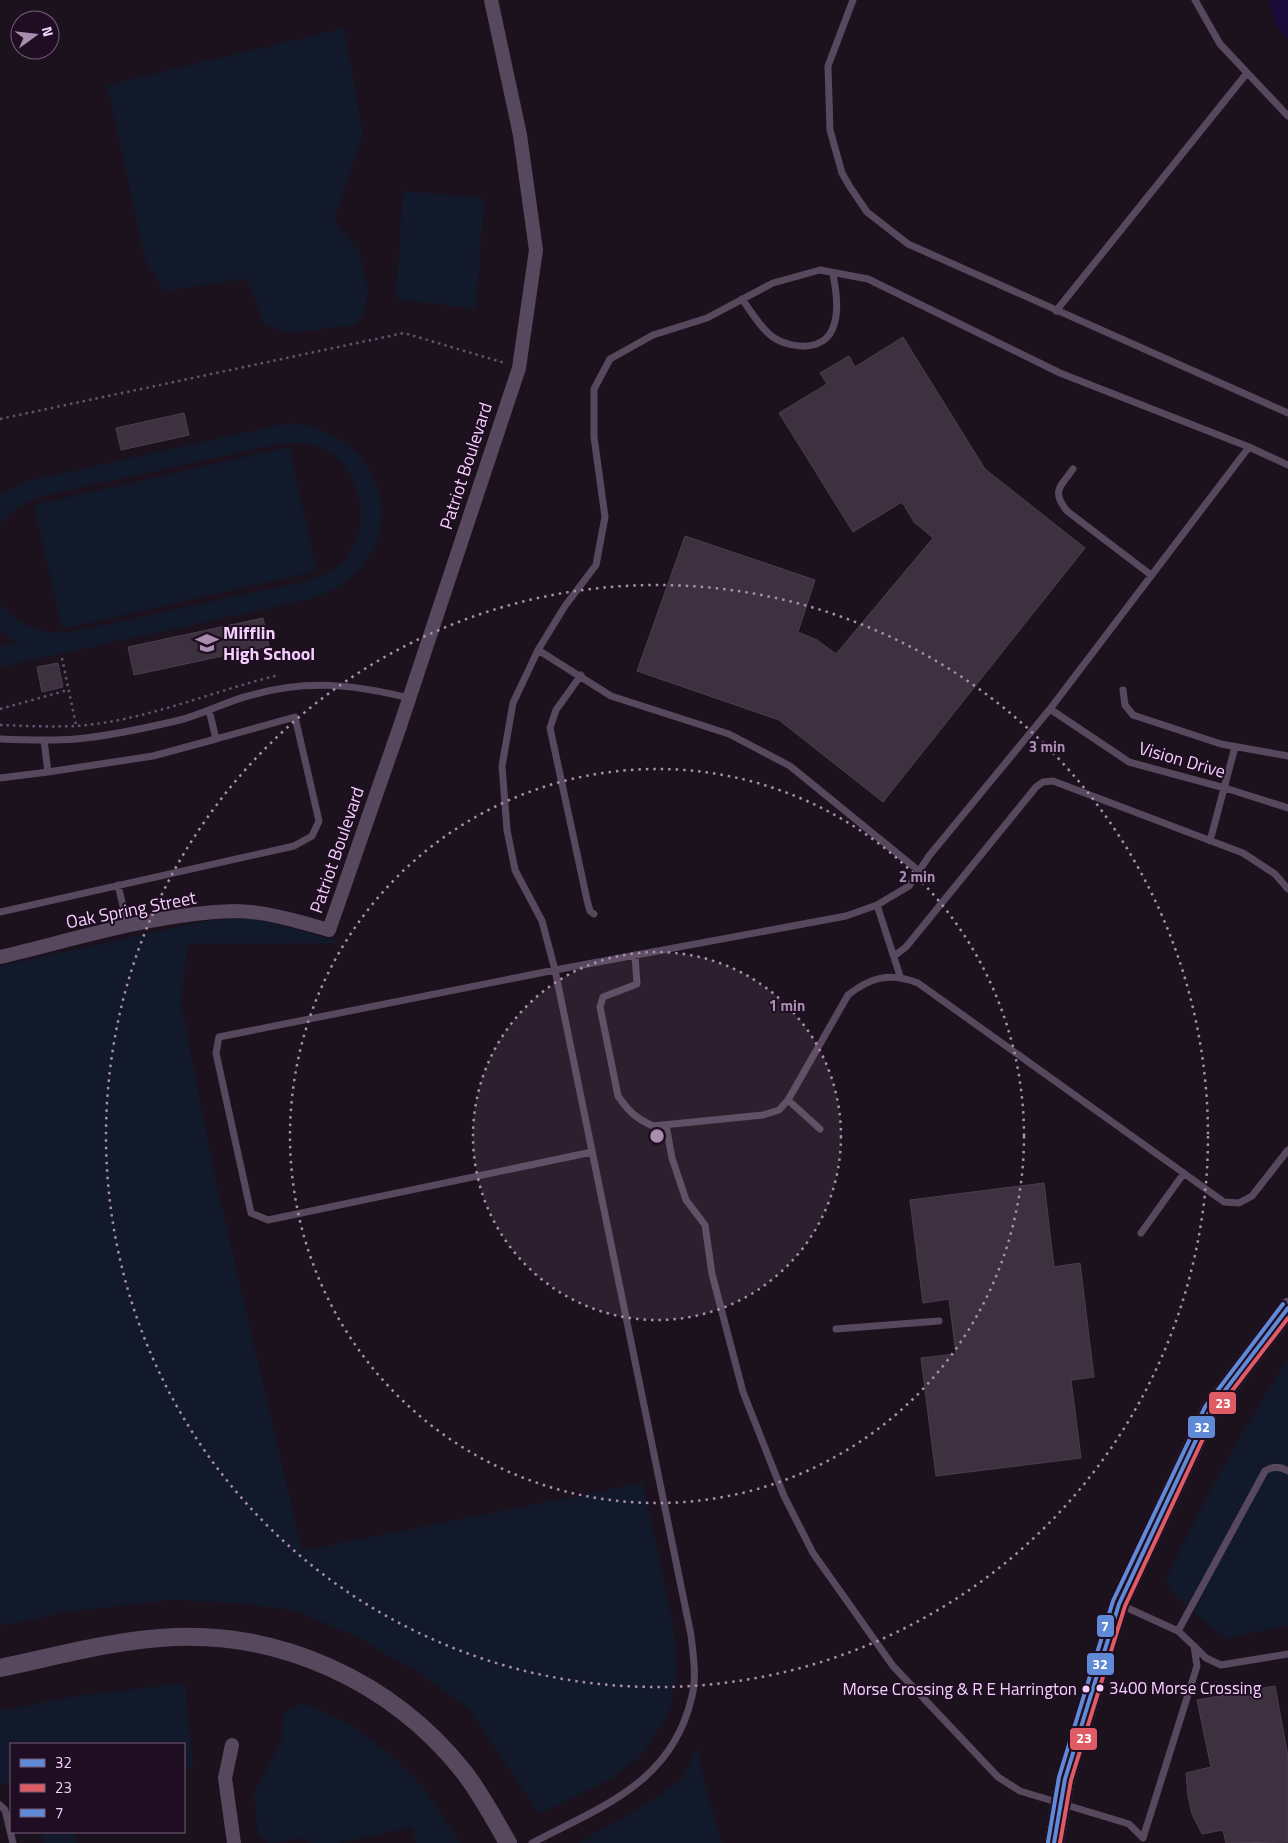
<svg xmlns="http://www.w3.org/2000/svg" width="1288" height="1843" viewBox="0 0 1288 1843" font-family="'Titillium Web',sans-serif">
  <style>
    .green { fill: #12192a }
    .water { fill: #1c0c3b }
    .building { fill: #3d303f; stroke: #4e3c51 }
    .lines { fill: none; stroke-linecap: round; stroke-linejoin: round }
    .path { stroke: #5b556e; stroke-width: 2.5; stroke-dasharray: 2.5 4; stroke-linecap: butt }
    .service { stroke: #58485e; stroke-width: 7 }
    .minor { stroke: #58485e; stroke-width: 14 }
    .tertiary { stroke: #58485e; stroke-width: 18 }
    .secondary { stroke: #5d4a64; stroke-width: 20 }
    .bus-1-casing { stroke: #1f0e22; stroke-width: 8 }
    .bus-2-casing { stroke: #1f0e22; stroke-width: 8 }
    .bus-3-casing { stroke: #1f0e22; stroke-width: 8 }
    .bus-1 { stroke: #6089d6; stroke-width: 4 }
    .bus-2 { stroke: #df5c64; stroke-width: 4 }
    .bus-3 { stroke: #6089d6; stroke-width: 4 }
    .ring { fill: none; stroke: #a98eaf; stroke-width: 2.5; stroke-dasharray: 2.5 5 }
    .bus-dot { fill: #f5d0fe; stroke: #1f0e22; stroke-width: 2 }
    .labels { text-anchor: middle; stroke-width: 4; stroke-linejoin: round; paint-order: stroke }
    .bus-label { font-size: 17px; fill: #f5d0fe; stroke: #1f0e22; text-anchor: start }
    .street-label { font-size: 18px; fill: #f5d0fe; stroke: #1f0e22 }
    .poi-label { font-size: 18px; font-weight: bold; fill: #f5d0fe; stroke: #1f0e22; text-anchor: start }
    .centre { fill: #a98eaf; stroke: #1f0e22; stroke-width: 2.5 }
    .ring-label { font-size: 15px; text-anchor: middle; font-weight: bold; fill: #a98eaf; stroke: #1f0e22; stroke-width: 4; stroke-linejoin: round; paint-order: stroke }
    .line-badge { stroke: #1f0e22; stroke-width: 2 }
    .badge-label { font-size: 14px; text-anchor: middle; font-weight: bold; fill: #fff }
  </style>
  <rect width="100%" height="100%" fill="#1c121d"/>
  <!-- green -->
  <path class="green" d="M344,28l19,106 -29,86 25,30 9,39 -4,25 -10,11 -61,8 -28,-8 -19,-46 -81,12 -19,-29 -39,-177z
    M403,191l81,7 -8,111 -80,-10z
    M295,423c76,10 118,95 59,152 -11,12 -28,18 -43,24l-311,68v-20l17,-4 -17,-13v-28c15,23 40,31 67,31l240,-52c15,-5 29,-11 39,-23 30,-37 12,-101 -35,-114 -9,-2 -18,-1 -27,-1l-243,53 -25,12 -16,17v-29l24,-14 259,-58z
    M289,447l28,124 -255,58 -28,-124z
    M244,918l34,6 66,19 -156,1 -7,59 35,179 86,369 341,-68 30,140 4,50 -8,40 -25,39 -31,26 -74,36 -71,-106 -50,-36 -61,-35 -60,-26 -60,-8 -63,-3 -103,11 -71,15v-660l205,-45z
    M1288,1360v265l-62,14 -44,-37 -17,-20c36,-77 76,-151 123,-222z
    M185,1683l8,85 -9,1v-25h-173v39l-11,1v-73l70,-14z
    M302,1703l45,19 45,34 32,32 36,55h-44l-4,-16 -74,16h-27l-6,-5 -35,5 -12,-7 -4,-42 28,-54 1,-27z
    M697,1748l8,37 17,58h-143l73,-42 31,-23z
    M42,1832h32l3,11h-33z"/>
  <!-- water -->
  <path class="water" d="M1269,0h19v39c-13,-10 -16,-23 -19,-39z"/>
  <!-- building -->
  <path class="building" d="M903,337l82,132 100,79 -202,254 -104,-82 -142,-49 48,-135 130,44 -17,52 19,8 19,14 97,-116 -19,-16 -12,-20 -49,30 -74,-119 48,-29 -7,-11 29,-17 6,11z
    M184,413l5,22 -68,15 -5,-22z
    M263,618l6,28 -135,29 -6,-28z
    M58,663l5,24 -21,5 -5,-25z
    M1044,1183l10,84 26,-4 14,114 -23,3 10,78 -145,18 -15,-118 35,-4 -7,-55 -26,4 -13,-103z
    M1275,1686l13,70v86l-62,1 -3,-13 -21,4 -10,-20 -4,-18 -2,-23 25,-6 -14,-67z"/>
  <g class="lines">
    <!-- path -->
    <path class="path" d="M0,419l404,-86 101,30
      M62,658l14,67
      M0,709l68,-19
      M0,725c25,1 51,2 76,1 70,-5 136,-35 203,-51"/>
    <!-- service -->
    <path class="service" d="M853,0l-25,66 2,64 12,43 8,14 17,25 41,32 380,169
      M1195,0l25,44 68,72
      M742,299c8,11 16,25 26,34 15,15 53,21 64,-3 8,-17 4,-39 1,-57
      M1056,311l191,-238
      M1073,469c-13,18 -22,22 -6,42l84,64
      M538,650l73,46 118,38 61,32 129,105
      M581,675l-25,35 -6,18 37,172 3,11 4,3
      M1123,690l2,15 8,10 88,29 67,12
      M1050,709l79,53 96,26 63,20
      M0,739c25,1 51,2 76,0 35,-3 70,-11 104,-19 24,-6 45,-18 68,-24 58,-17 104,-12 161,2
      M44,740l4,32 105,-16 63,-17
      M0,778l48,-6
      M1210,841l25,-94
      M118,885l10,42
      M877,905l23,71
      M0,912l294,-66 18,-10 7,-15 -24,-104 -79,22 -7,-29
      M635,955l2,29 -34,13 -3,10 18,89c10,15 19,23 35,30l110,-11 16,-5 9,-10 60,-105c23,-18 42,-23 70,-12l306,219 15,1 13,-7 36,-46
      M894,956l12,-9 130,-160 7,-5 10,-1 190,72 32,21 13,15
      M788,1100l32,29
      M666,1125l6,33 14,42 19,25 7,49 31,118 41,104 29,57 80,113 105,111 22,14 109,33 14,14 54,-172 -3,-20 -16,-15 -57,-26
      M592,1152l-324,68 -17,-7 -35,-160 3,-16 336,-67 291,-54 31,-11 32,-19 20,-30 121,-147 199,-262
      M1141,1233l43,-60
      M836,1329l103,-8
      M1178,1631l87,-160c8,-5 15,-5 23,0
      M1194,1646l12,12 15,7 67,-11
      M0,1805l5,5 8,33
      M532,1843c71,-37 141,-61 160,-147 5,-20 1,-42 -1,-61l-136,-665 -13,-49 -27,-51 -8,-40 -5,-64 11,-63 25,-53 27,-44 31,-41 9,-48 -11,-80v-48l16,-30 43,-24 54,-17 66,-35 47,-13 48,9 192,94 189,74 39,18"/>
    <!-- minor -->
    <path class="minor" d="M0,957c77,-18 156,-44 235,-46 29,0 66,11 94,19l71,-204 119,-358 17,-118 -16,-115 -29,-135
      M232,1745l-7,33 9,65"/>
    <!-- tertiary -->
    <path class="tertiary" d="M0,1668c53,-11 107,-26 160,-30 117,-10 232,43 304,134 17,22 30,47 44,71"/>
    <!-- secondary -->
    <path class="secondary" d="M1054,1843l11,-64 54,-175 91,-194 78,-102"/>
    <defs>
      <path id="bus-1" d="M1054,1843l11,-64 54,-175 91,-194 78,-102"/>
      <path id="bus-2" d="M1060,1843l11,-63 54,-174 90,-193 73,-95"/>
      <path id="bus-3" d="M1048,1842l11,-65 54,-176 92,-194 78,-103"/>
    </defs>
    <!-- bus-1 casing -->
    <use href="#bus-1" class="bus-1-casing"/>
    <!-- bus-2 casing -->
    <use href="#bus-2" class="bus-2-casing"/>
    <!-- bus-3 casing -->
    <use href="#bus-3" class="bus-3-casing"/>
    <!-- bus-1 -->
    <use href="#bus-1" class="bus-1"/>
    <!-- bus-2 -->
    <use href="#bus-2" class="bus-2"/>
    <!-- bus-3 -->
    <use href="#bus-3" class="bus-3"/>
  </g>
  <!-- distance rings -->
  <circle cx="657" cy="1136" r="184" fill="#a98eaf" fill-opacity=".12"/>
  <g class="ring">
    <circle cx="657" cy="1136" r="184"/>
    <circle cx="657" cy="1136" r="367"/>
    <circle cx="657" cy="1136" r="551"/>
  </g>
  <!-- icons -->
  <defs>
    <symbol id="school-bare" viewBox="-9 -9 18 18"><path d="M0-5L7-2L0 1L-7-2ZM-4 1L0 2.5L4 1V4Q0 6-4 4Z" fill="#a98eaf" stroke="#1f0e22" stroke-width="2.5" paint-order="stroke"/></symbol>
  </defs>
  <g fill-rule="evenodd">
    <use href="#school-bare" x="191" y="627" width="32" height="32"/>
  </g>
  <!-- markers -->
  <g class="bus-dot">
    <circle cx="1100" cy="1688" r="4.5"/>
    <circle cx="1086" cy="1689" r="4.5"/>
  </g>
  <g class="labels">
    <!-- bus labels -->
    <g class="bus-label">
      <text x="1109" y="1694">3400 Morse Crossing</text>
      <text x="1077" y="1695" text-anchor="end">Morse Crossing &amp; R E Harrington</text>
    </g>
    <!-- street labels -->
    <g class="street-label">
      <text transform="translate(466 466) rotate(-72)" y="6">Patriot Boulevard</text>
      <text transform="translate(1182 760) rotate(16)" y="6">Vision Drive</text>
      <text transform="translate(337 850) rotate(-71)" y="6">Patriot Boulevard</text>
      <text transform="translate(131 910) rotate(-11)" y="6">Oak Spring Street</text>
    </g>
    <!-- poi labels -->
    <g class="poi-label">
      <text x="223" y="639">Mifflin<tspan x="223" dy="21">High School</tspan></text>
    </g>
  </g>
  <circle cx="657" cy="1136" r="8" class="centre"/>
  <g class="ring-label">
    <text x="1047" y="752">3 min</text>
    <text x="917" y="882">2 min</text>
    <text x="787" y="1011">1 min</text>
  </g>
  <g class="line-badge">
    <rect x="1208" y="1391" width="29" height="24" rx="5" fill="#df5c64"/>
    <rect x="1187" y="1415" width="29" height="24" rx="5" fill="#6089d6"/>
    <rect x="1096" y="1614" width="19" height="24" rx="5" fill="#6089d6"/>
    <rect x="1086" y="1652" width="29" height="24" rx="5" fill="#6089d6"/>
    <rect x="1069" y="1727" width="29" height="24" rx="5" fill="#df5c64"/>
  </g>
  <g class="badge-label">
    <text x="1223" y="1408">23</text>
    <text x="1202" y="1432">32</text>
    <text x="1105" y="1631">7</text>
    <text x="1100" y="1669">32</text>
    <text x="1084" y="1743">23</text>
  </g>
  <!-- legend -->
  <rect x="10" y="1743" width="175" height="90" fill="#1f0e22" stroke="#755c7a"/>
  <rect x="20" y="1759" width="25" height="8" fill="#6089d6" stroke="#755c7a"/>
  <text x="55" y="1768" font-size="15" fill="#f5d0fe">32</text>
  <rect x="20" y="1784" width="25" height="8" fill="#df5c64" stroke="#755c7a"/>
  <text x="55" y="1793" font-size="15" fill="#f5d0fe">23</text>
  <rect x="20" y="1809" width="25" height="8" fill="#6089d6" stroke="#755c7a"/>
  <text x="55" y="1818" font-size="15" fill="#f5d0fe">7</text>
  <!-- north arrow -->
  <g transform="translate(35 35) rotate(75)"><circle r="24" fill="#1f0e22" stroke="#755c7a"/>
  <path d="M0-4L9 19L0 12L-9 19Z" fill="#a98eaf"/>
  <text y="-8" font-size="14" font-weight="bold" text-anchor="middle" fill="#f5d0fe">N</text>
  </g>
</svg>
